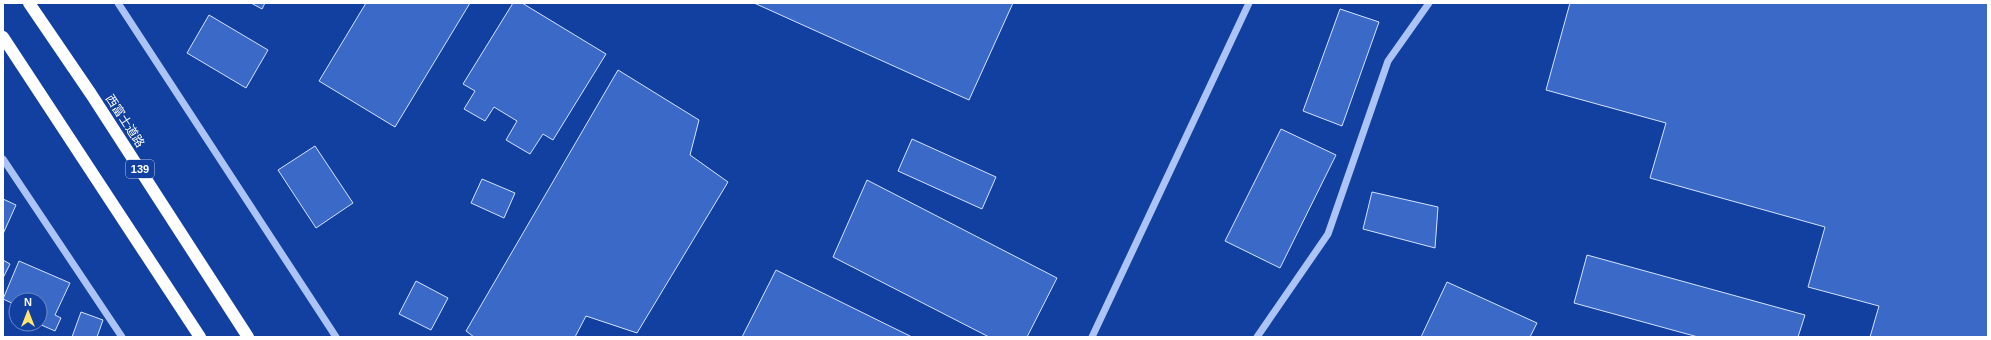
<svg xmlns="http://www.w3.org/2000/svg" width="1991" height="340" viewBox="0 0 1991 340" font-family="Arial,'Noto Sans JP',sans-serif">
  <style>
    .building { fill: #3b69c7; stroke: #d3e2fe }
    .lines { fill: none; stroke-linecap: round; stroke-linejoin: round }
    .minor { stroke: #abc4f5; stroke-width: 7 }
    .highway { stroke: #fff; stroke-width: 12 }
    .labels { text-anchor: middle; stroke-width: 3; stroke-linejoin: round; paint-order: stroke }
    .shield { fill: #1240a0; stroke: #b8c6e2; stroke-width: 1 }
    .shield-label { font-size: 11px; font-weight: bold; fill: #fff }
    .street-label { font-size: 12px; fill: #fff; stroke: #1240a0 }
  </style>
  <rect width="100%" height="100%" fill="#1240a0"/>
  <!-- building -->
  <path class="building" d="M251,3h14l-3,6z
    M366,3h104l-75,124 -76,-46z
    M513,3h9l84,51 -53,86 -10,-6 -13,20 -24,-14 11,-19 -23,-14 -9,14 -21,-12 11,-18 -12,-7z
    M754,3h259l-44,97z
    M1570,3h418v334h-118l9,-31 -71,-19 17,-60 -175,-49 16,-55 -120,-33z
    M1340,9l39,13 -37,104 -39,-15z
    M209,15l59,35 -22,38 -59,-35z
    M618,70l81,50 -9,35 38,27 -91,151 -51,-17 -11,21h-101l-8,-6z
    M1281,129l55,26 -56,113 -55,-27z
    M912,139l84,38 -14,32 -84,-38z
    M315,146l38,57 -37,25 -38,-58z
    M482,179l33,14 -11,25 -33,-15z
    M867,180l190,98 -30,59h-38l-156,-80z
    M1372,192l66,15 -3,41 -72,-19z
    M3,199l13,6 -13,29z
    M1587,255l218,60 -7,22h-100l-124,-34z
    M3,260l7,4 -7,14z
    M19,261l51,22 -15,32 6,3 -6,13 -16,-7 1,-24h-24v5l-13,-6z
    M776,270l136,67h-170z
    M416,281l32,17 -17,32 -32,-16z
    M1447,282l90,41 -7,14h-109z
    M81,312l22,8 -6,17h-25z"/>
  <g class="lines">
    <!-- minor -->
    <path class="minor" d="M118,3l218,334
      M3,159l119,178
      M1092,337l157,-334
      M1257,337l71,-103 60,-173 41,-58"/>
    <!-- highway -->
    <path class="highway" d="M29,3l62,91 157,243
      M3,37l197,300"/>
  </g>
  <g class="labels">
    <!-- shield labels -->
    <rect class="shield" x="126" y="160" width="28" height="18" rx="3"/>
    <g class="shield-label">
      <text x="140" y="173">139</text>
    </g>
    <!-- street labels -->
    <g class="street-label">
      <text transform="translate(125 121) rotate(57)" y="4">西富士道路</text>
    </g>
  </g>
  <!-- border -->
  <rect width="1991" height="340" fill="none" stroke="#ffffff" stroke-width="8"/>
  <!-- north arrow -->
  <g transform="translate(28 312)"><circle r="19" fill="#1240a0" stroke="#718cc6"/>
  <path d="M0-3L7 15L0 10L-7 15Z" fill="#ffe66e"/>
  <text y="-6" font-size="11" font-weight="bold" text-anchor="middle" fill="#ffffff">N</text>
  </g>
</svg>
